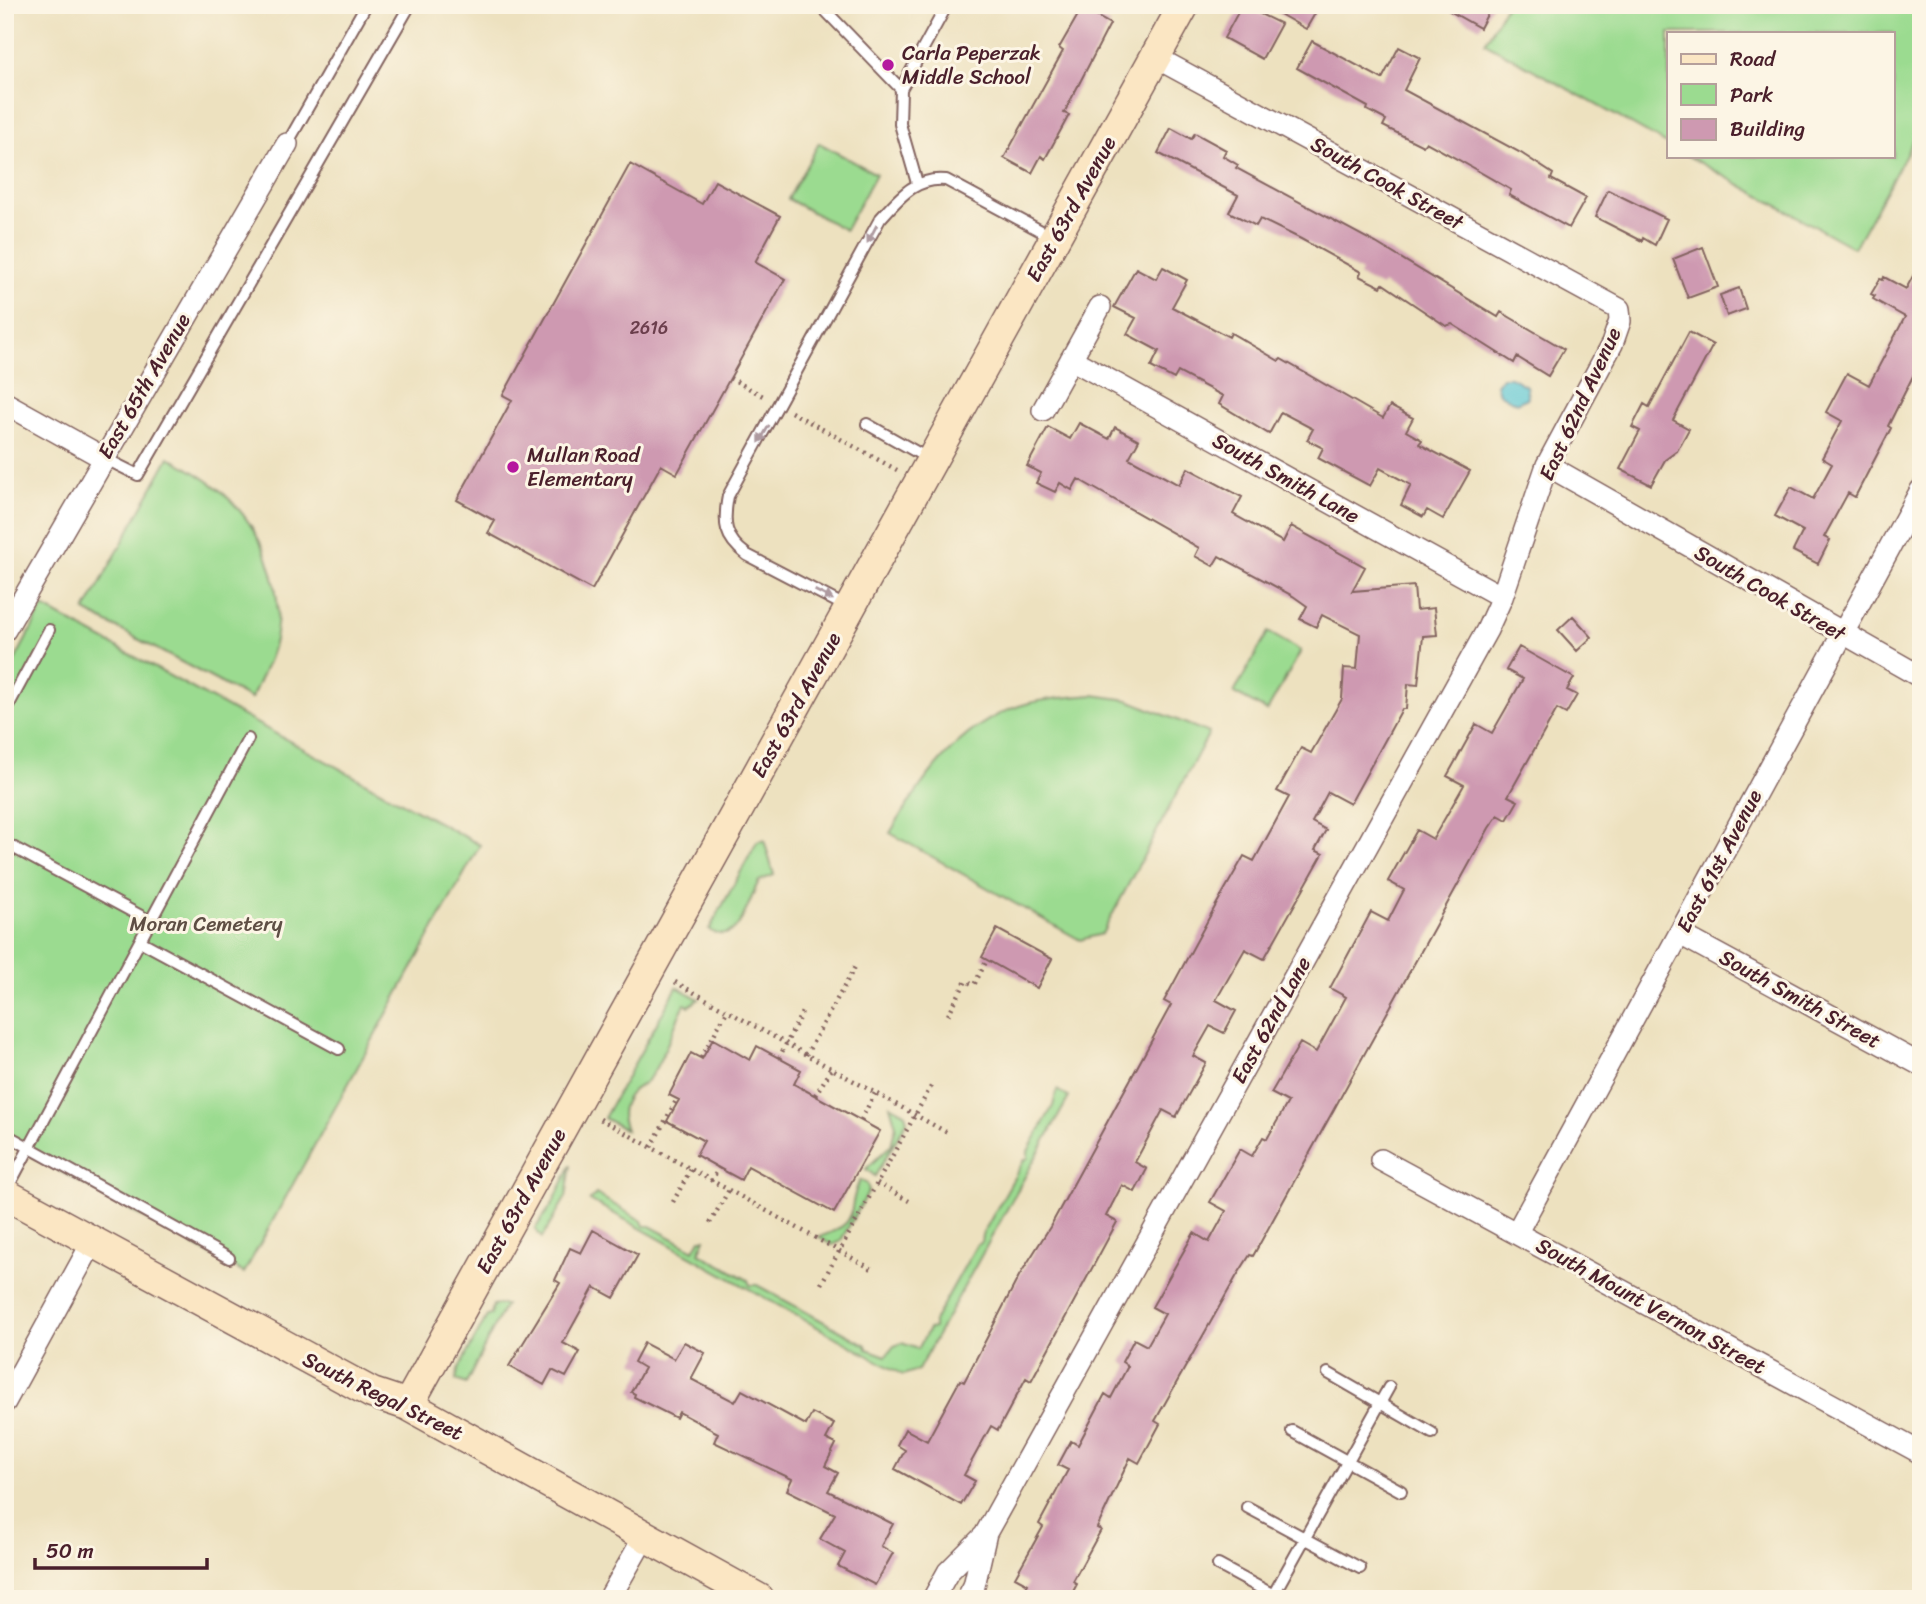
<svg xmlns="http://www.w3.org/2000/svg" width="1926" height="1604" viewBox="0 0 1926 1604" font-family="Sriracha,sans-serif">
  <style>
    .green { fill: #9bdb90; stroke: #727d5e; stroke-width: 2 }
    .water { fill: #5bc7d4; stroke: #527380; stroke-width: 2 }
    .building { fill: #ce99b1 }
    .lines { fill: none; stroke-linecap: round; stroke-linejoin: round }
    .lane-casing { stroke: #83635f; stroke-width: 14 }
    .street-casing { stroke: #83635f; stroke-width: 24 }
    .secondary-casing { stroke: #83635f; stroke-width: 33 }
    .path { stroke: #83635f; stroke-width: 4.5; stroke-dasharray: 2 5; stroke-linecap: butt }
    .lane { stroke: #fff; stroke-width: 10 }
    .street { stroke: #fff; stroke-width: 21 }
    .secondary { stroke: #fbe6c3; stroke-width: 30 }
    .oneway { fill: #ae9aa0 }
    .poi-dot { fill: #b5179e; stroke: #fcf5e5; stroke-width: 2.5 }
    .labels { text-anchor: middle; stroke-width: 6; stroke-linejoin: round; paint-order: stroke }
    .number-label { font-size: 18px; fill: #6b3e4c }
    .poi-label { font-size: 21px; fill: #4a1f2b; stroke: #fcf5e5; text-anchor: start }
    .street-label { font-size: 21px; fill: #4a1f2b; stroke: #fcf5e5 }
    .park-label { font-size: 21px; fill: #5e4e44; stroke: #fcf5e5 }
  </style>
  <rect width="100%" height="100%" fill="#fcf5e5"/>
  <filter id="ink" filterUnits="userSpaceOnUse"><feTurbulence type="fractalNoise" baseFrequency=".0143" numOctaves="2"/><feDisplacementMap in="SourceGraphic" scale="14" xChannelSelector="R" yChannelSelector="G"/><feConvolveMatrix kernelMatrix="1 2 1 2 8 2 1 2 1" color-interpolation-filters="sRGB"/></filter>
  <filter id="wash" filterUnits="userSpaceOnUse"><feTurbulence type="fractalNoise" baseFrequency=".00686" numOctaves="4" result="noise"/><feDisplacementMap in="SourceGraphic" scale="28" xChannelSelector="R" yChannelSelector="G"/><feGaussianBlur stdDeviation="1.57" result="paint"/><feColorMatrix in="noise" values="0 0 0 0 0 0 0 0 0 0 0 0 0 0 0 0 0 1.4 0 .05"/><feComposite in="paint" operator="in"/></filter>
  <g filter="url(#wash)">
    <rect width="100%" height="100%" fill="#ede1bf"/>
    <!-- green -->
    <path class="green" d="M1506,5h415v122l-67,121 -166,-92h205v-123h-224v112l-184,-102z
      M819,143l57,31 -31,56 -57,-31z
      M169,457c18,11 38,21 54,36 38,34 61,90 53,141 -3,22 -16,44 -25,65l-166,-88z
      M43,607l437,238 -236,428 -239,-132v-462z
      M1268,632l33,19 -34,60 -33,-18z
      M1093,695l35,5 81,33 -107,201 -22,6 -190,-107c33,-56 76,-117 144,-131 19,-4 39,-5 59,-7z
      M764,840l10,35 -15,6c-11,19 -19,68 -50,49l48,-88z
      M677,987l22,12 -10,7 -4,-2c-13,23 -19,51 -35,73 -9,12 -19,9 -26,27 -4,10 -1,17 2,26l-22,-12z
      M1057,1090l12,7 -151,273 -15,5 -313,-175 6,-6 46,27 2,5h6l44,24 6,-11h5l-6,14 49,27 2,5h7l109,60 1,4 19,7 8,-10 8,-3 16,6 11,-20 5,-1v-7l43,-77 4,-1 1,-8 42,-75 4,-2v-7l25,-45z
      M890,1105l15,8 2,8 -32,55 -9,-7 25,-24 5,-19z
      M571,1165l-5,32 -24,41 -7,-9 18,-26z
      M860,1180l7,4 2,7 -29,51 -8,3 -13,-8c46,-16 25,-25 41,-57z
      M493,1305h12l-39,79 -10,-4 2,-10 29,-54 4,-1z"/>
    <!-- water -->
    <path class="water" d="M1502,377h8l16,9 2,12 -12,5 -17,-10 -3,-8z"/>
    <g id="blocks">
      <!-- building -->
      <path class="building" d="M1242,5l39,19 -19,35 -38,-21z
        M1264,5h56l-14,24z
        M1439,5h53l-12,23z
        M1082,8l28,16 -46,89 5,2 -24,44 -4,-3 -9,17 -28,-15 59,-107 -4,-3z
        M1312,41l70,38 17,-32 21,11 -16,32 117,63 32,21 -2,5 35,19 -17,30 -60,-33 2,-5 -52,-30 -33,-18 -3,4 -40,-20 3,-6 -19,-10 1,-3 -71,-39z
        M1171,128l20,11 4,-6 31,17 -3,6 15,9 -2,3 140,75 122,74 3,-5 63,37 -16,27 -31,-19 -3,6 -62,-39 -6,2 -63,-42 -2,3 -22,-11 2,-4 -60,-33 -41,-20 -4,7 -27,-14 9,-17 -80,-42z
        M630,164l72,40 13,-23 65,35 -25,46 30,17 -108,195 -16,-9 -69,125 -104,-57 7,-12 -38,-21 55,-100 -9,-5z
        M1608,190l59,29 -12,26 -12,-7 -1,3 -47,-24z
        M1703,247l15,40 -30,11 -15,-39z
        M1921,261v95l-5,14 -28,56 3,2 -36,69 -7,-4 -24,44 6,3 -12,24 -25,-13 10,-20 -28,-15 16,-29 22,12 19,-35 -10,-6 20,-37 -16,-9 21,-39 22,12 36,-68 -32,-18 2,-3 -4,-2 9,-15 3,1 1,-3 22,12z
        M1163,267l24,13 -15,27 57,30 2,-4 48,28 2,-2 102,59 7,-12 23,12 -7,13 16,9 -3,4 51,27 -27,48 -16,-9 -4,7 -22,-12 10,-20 -31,-17 -10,18 -52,-28 5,-10 -16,-8 6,-11 -32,-17 -12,22 -50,-30 4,-8 -45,-24 -4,7 -23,-12 8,-16 -32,-17 9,-16 -22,-11 22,-39 20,11z
        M1739,288l7,21 -19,7 -7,-21z
        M1689,332l24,13 -40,75 16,9 -12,22 -12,9 -14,25 -31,-16 20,-38 -8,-4 12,-23 5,3z
        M1079,423l30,16 6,-12 24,13 -10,18 50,27 9,-17 54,29 -9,17 50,28 8,-16 74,41 -13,24 62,-5 2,24 18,-2 3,27 -14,1 -5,49 -10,-1 -2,25h-4l-52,95 -22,-12 -16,30 14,8 -11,20 8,4 -59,105 -19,-10 -29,51 20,11 -12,22 -14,-7 -17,30 13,7 -30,54 -13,-7 -28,52 12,7 -12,23 -13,-7 -16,31 11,6 -86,159 -5,-3 -28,52 -7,-4 -27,49 11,6 -14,24 -66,-36 10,-19 -8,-5 8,-16 22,12 33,-61 4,2 55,-106 31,-49 121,-222 -7,-4 52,-96 28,-49 10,5 35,-64 -12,-6 24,-43 10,5 31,-54 2,-31 13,1 3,-35 -38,-19 -6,12 -16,-8 7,-13 -14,-10 -74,-40 -6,10 -18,-10 4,-8 -121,-69 -6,11 -12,-7 -5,9 -19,-9 5,-10 -14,-7 21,-39 22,12z
        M1573,616l19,21 -15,14 -19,-21z
        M1519,647l55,31 -7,12 10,5 -11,19 -9,-5 -49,87 10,5 -11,19 -9,-5 -9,13 -236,428 -3,-1 -14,22 -81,144 5,3 -21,39 -9,-5 -33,70 4,2 -28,51 4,3 -8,15h-49l8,-15 -13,-7 28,-50 -4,-3 29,-54 -10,-5 13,-24 7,4 27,-51 6,4 17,-32 -6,-4 12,-23 13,7 18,-32 -13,-7 42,-74 15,9 17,-31 -16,-9 30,-53 12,7 11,-19 4,2 21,-37 -17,-9 29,-50 16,9 30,-55 -16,-9 41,-76 17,9 16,-31 -16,-9 13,-23 16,-28 16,9 31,-54 -17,-9 13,-23 16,-29 16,9 31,-54 -17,-9z
        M997,929l55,30 -15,29 -55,-31z
        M713,1039l37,21 7,-14 44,24 -7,14 86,47 -46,82 -86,-47 -7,14 -22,-12 -23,-13 8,-14 -37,-20 12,-21 -10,-5 22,-42 11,6z
        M593,1230l45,25 -24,43 -20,-11 -31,56 17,9 -14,25 -14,-7 -8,15 -35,-19 51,-83 -5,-3 15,-32 11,5z
        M684,1342l21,11 -14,26 44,23 7,-12 64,35 6,-12 22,11 -8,15 10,5 -11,22 13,7 -10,18 65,33 -12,22 12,7 -18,32 -37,-19 7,-13 -25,-14 15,-25 -48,-24 5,-11 -78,-37 4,-9 -39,-21 -3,6 -42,-21 1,-3 -4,-2 13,-24 -10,-6 10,-19 30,16z"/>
    </g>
  </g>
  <g filter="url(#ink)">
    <use href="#blocks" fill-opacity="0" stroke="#83635f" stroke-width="2"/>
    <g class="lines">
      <defs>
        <path id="lane" d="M820,5l81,84
          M287,144l79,-139
          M917,183l-17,-59 1,-35 46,-84
          M867,424l62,35
          M102,457l36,18 272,-470
          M847,607l-100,-52c-23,-17 -24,-32 -19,-59l152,-277c20,-22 35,-42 66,-39l108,58
          M5,712l44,-82
          M5,843l145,78
          M140,941l199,108
          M5,1134l224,124
          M5,1193l243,-454
          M1328,1373l104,60
          M1292,1431l109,60
          M1247,1507l113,61
          M1218,1565l63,34
          M1271,1599l118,-212"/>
        <path id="street" d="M1071,359l431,238
          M5,403l97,54
          M1043,410l57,-103
          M1547,465l374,212
          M5,630l282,-486
          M1680,934l241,131
          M1381,1160l540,293
          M1517,1232l404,-742
          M5,1402l87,-159
          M609,1599l37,-65
          M933,1599l15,-27 37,-37
          M967,1599l7,-13 12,-53 501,-903 15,-33 45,-132 65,-121 8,-23 -1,-12 -464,-252"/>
        <path id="secondary" d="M5,1194l367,199 36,12 351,194
          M408,1405l776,-1400"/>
      </defs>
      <!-- lane casing -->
      <use href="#lane" class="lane-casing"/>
      <!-- street casing -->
      <use href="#street" class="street-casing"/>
      <!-- secondary casing -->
      <use href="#secondary" class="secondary-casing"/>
      <!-- path -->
      <path class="path" d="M730,378l35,19
        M791,412l106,58
        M675,982l271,150
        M948,1015l18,-34 8,4 13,-25
        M806,1055l50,-90
        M701,1058l26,-47
        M779,1058l24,-48
        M815,1095l17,-26
        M600,1119l272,150
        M861,1120l14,-27
        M651,1147l26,-48
        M711,1181l8,-13
        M877,1183l32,18
        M673,1202l18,-33
        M710,1223l19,-33
        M821,1284l112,-201"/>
      <!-- lane -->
      <use href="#lane" class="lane"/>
      <!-- street -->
      <use href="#street" class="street"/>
      <!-- secondary -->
      <use href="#secondary" class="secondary"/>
    </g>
    <!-- one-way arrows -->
    <defs><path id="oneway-solid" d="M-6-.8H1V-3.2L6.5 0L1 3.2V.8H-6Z" transform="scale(1.75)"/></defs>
    <g class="oneway">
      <use href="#oneway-solid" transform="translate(872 234) rotate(118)"/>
      <use href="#oneway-solid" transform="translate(764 434) rotate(120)"/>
      <use href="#oneway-solid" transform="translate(824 595) rotate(27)"/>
    </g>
  </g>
  <!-- markers -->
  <g class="poi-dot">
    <circle cx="888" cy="65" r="7"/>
    <circle cx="513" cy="467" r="7"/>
  </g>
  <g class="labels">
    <!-- number labels -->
    <g class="number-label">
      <text x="649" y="334">2616</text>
    </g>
    <!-- poi labels -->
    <g class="poi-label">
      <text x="902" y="60">Carla Peperzak<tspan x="902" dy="24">Middle School</tspan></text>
      <text x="527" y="462">Mullan Road<tspan x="527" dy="24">Elementary</tspan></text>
    </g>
    <!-- street labels -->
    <g class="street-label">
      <text transform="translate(1387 183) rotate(29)" y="7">South Cook Street</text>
      <text transform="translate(1071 209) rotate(-61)" y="7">East 63rd Avenue</text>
      <text transform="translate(144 386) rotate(-60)" y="7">East 65th Avenue</text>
      <text transform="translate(1580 404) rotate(-65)" y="7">East 62nd Avenue</text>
      <text transform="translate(1286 478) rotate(29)" y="7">South Smith Lane</text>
      <text transform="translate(1770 593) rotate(30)" y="7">South Cook Street</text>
      <text transform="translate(796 705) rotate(-61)" y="7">East 63rd Avenue</text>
      <text transform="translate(1719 861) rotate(-62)" y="7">East 61st Avenue</text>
      <text transform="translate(1800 999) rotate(29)" y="7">South Smith Street</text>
      <text transform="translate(1271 1020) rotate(-61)" y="7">East 62nd Lane</text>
      <text transform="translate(521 1201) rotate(-61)" y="7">East 63rd Avenue</text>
      <text transform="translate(1651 1306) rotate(29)" y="7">South Mount Vernon Street</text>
      <text transform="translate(383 1396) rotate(26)" y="7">South Regal Street</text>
    </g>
    <!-- park labels -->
    <g class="park-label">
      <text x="206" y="931">Moran Cemetery</text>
    </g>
  </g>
  <!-- margin -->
  <rect width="1926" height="1604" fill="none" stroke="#fcf5e5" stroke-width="28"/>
  <!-- legend -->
  <rect x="1667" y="32" width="228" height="126" fill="#fcf5e5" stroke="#b59f9b" stroke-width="2"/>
  <rect x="1681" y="54" width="35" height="10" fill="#fbe6c3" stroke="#b59f9b" stroke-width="2"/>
  <text x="1730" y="66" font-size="21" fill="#4a1f2b">Road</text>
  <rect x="1681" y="84" width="35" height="21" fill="#9bdb90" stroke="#b59f9b" stroke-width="2"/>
  <text x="1730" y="102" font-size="21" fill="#4a1f2b">Park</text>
  <rect x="1681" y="119" width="35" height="21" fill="#ce99b1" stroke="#b59f9b" stroke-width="2"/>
  <text x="1730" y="136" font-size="21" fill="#4a1f2b">Building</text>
  <!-- scale -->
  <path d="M35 1558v10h172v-10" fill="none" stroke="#4a1f2b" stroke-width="3.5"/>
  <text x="46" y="1558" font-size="21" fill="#4a1f2b" stroke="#fcf5e5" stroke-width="5" paint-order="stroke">50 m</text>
</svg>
